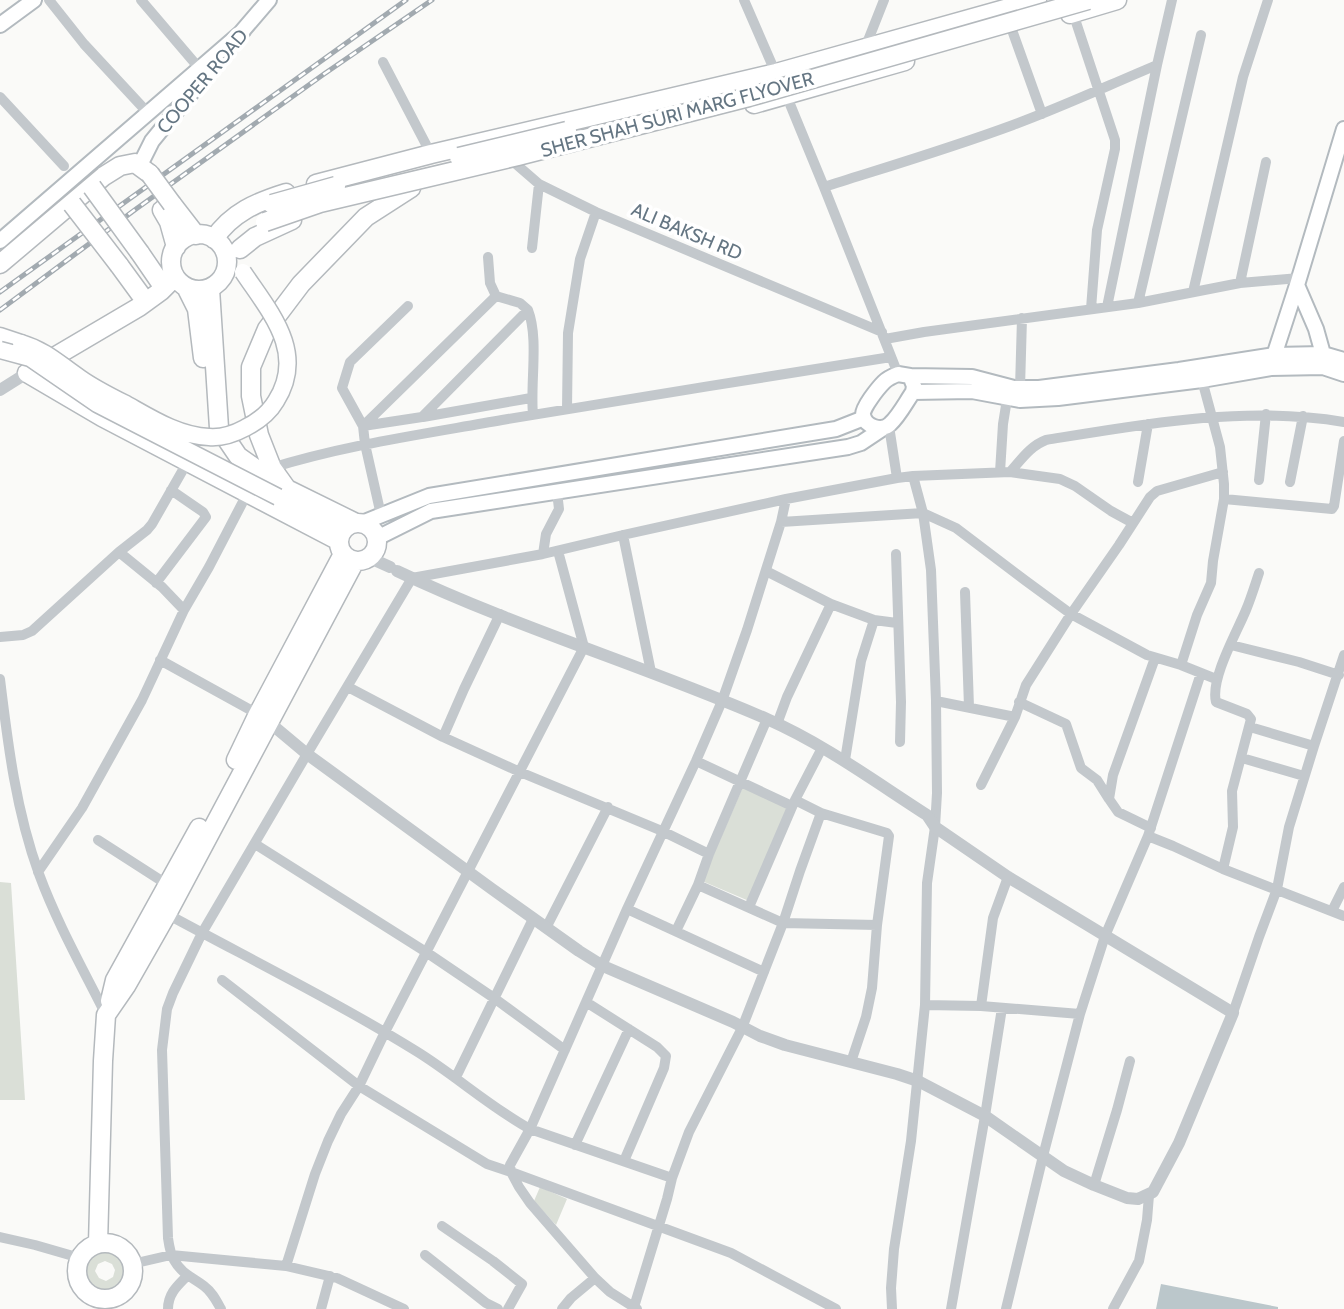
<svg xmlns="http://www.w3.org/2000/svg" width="1344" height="1309" viewBox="0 0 1344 1309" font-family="Cabin,sans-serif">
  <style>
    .green { fill: #dadfd7; fill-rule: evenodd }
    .water { fill: #bbc7cb }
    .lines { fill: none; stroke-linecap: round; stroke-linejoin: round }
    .secondary-casing { stroke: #b3babf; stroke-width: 18 }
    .primary-casing { stroke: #b5babe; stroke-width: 19 }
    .trunk-casing { stroke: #b4b9bd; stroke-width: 21 }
    .minor { stroke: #c3c8cc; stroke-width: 10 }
    .tertiary { stroke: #c3c8cc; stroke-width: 12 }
    .secondary { stroke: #fff; stroke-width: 14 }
    .primary { stroke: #fff; stroke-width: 16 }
    .trunk { stroke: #fff; stroke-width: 18 }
    .rail-casing { stroke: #a2aab0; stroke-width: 5 }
    .rail { stroke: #fff; stroke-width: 2.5; stroke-dasharray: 8; stroke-linecap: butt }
    .primary-bridge-casing { stroke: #b5babe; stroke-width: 19; stroke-linecap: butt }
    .trunk-bridge-casing { stroke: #b4b9bd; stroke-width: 21; stroke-linecap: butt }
    .primary-bridge { stroke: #fff; stroke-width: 16 }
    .trunk-bridge { stroke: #fff; stroke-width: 18 }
    .labels { text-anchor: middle; stroke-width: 7; stroke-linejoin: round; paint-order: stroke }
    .street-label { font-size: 19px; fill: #657683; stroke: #fff }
  </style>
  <rect width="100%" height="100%" fill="#fafaf8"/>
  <!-- green -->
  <path class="green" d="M743,787l47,20 -41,94 -47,-20z
    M0,882l11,1 14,217h-25z
    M540,1187l27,12 -11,26 -22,-24z
    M103,1250c14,0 25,9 23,24 -1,6 -4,11 -8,14 -26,19 -52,-28 -15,-38zM105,1261l7,3 3,6 -2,7 -7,4 -7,-3 -4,-7 3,-7z"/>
  <!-- water -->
  <path class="water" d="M1161,1284l117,23v2h-122z"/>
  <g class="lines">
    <defs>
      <path id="secondary" d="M0,25l34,-25
        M238,36l31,-36
        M140,165l12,-24 62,-76
        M0,241l243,-210
        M1297,285l19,44 7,25
        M1272,362l25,-77 47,-156
        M898,374l12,2 4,10 -1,6c-7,10 -14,24 -23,32 -8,8 -25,3 -27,-9 -1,-7 15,-27 21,-33 4,-4 9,-6 14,-8z
        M910,376l62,1 42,11h25l140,-18 95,-15 49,-1 21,6
        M913,392l59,-1 48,9 38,-2 144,-18 69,-12 52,-1 21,7
        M362,523l67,-27 407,-67 28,-11
        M377,538l54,-27 417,-64 13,-4 21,-14"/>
      <path id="primary" d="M0,336l21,7
        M278,497l64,35"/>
      <path id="trunk" d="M1070,14l47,-14
        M754,104l151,-43
        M316,184l115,-30 345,-81 261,-73
        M172,204l24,31
        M162,210l7,12 7,25
        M171 262a28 28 0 1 1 56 0a28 28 0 1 1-56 0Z
        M214,239c17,-26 43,-37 72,-46
        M240,249l15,-12 37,-17
        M140,253l24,35
        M0,264l104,-88 16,-10 15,-3 15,11
        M119,265l27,37
        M175,277l-14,14 -22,16 -112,66 75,44 237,124
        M186,287l11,22 6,49
        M210,289l9,139 19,28 21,15 28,18 69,34
        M287,489l-15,-21 -13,-33 -8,-39v-29l16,-38 34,-45 65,-67 45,-29
        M339 542a19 19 0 1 1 38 0a19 19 0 1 1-38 0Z
        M236,760l22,-46 85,-160
        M110,1001l5,-21 84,-152
        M77 1271a28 28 0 1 1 56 0a28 28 0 1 1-56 0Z
        M98,1244l5,-183 3,-46 20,-29 41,-72 188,-353"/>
    </defs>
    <!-- secondary casing -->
    <use href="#secondary" class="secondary-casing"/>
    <!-- primary casing -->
    <use href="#primary" class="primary-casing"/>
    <!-- trunk casing -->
    <use href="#trunk" class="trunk-casing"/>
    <!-- minor -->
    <path class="minor" d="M49,0l35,44 64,69
      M141,0l58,68
      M744,0l33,76
      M1073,13l42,127v9l-18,81 -6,79
      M1012,30l30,84
      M865,48l19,-48
      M383,62l48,92
      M785,92l39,95 74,187
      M0,97l64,69
      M509,158l30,26 57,28 286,120
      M824,187c63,-20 127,-39 189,-62 49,-18 96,-40 144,-60
      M532,248l7,-64
      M1240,283l26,-121
      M1193,292l50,-215 25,-77
      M1138,303l63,-268
      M408,306l-58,56 -8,26 21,38 59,-9 106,-107 -8,-7 -24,-7
      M1107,307l50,-242 15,-65
      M528,310c11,28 2,73 5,105
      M885,339l39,-7 214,-29 102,-20 59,-5
      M1020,388l2,-70
      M567,409l1,-76 12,-74 16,-47
      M423,417l108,-19
      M889,426l8,52
      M268,469c77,-24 156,-35 234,-49 130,-22 259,-42 389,-63
      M1000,472l3,-48 5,-31
      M1010,472c11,-12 20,-26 36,-32 97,-16 200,-35 298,-18
      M913,476l97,-4 50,7 15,7 36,25 22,12
      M1259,480l7,-66
      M1138,482l10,-58
      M1290,482l13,-66
      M1224,499l108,10 2,-3 10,-65
      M381,515l-16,-71 -2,-18 133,-130 -6,-13 -2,-26
      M781,522l5,-23
      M623,535l28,137
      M119,552l43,35 22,23
      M543,554l3,-20 13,-25 -2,-17
      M896,554l5,148 -1,40
      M766,571l65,33 43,16 23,3
      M156,583l50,-66 -3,-5 -32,-22
      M965,592l4,115
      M0,637l23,-2 9,-4 87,-79 28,-22 5,-6 36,-63
      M1231,645l68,17 40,13
      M160,660l98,54
      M1181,665l16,-50 14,-32 2,-22 11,-62v-15l-4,-37 -18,-67
      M0,679c8,66 16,132 39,195 18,49 44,95 67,141
      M348,687l95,50 77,35 142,59 47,23 -11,31 85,38 94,2 12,-89 -2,-3 -66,-20
      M936,701l79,16
      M1019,702l47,22 15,44 16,12 12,19
      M777,724l10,-27 44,-93
      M1250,727l64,19
      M443,737l21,-48 36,-75
      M1242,758l62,18
      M845,760l16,-99 13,-41
      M696,761l96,45
      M981,785l34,-68 11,-32 45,-71 48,-69 31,-48 7,-6 66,-19
      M1151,828l-33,-16 -9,-13 4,-24 42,-117
      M1148,836l25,10 50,23 121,47
      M98,840l70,45
      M255,844l171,108 68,46 71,52
      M709,854l58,-135
      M1223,869l10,-42 -1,-36 19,-72 -4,-5 -31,-12c-6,-23 21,-70 30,-92 5,-12 9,-25 13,-37
      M38,872l44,-64 60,-108 42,-90 25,-43 39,-75
      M749,907l46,-107
      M627,909l137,63
      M1332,911l12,-24
      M167,914c83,45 168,87 249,137 39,24 74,56 114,78l142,49
      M546,928l62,-121
      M676,931l22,-46
      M222,980l137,106 128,78 24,8 8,15 11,16 65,75 15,14 27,17
      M586,1002l71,45 9,9 -2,12 -40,93
      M925,1005l56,1 12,-88 15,-41
      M981,1006l99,8
      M1233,1013l26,-76 18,-48 12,-62 25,-81 30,-91
      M851,1062l15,-45 6,-29 5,-63
      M456,1077l77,-158
      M575,1145l54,-116
      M1094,1185l23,-75 13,-49
      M442,1226l51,35 29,23 -14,25
      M0,1237l35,8 45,13
      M425,1255l61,48 12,6
      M132,1264l39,-9 115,11 51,12 67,31
      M286,1266l29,-92 13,-33 13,-27 18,-28 26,-54 199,-385 -26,-96
      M634,1307l33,-108 5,-21 17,-46 53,-104 41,-105 17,-52 21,-58 -26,-13 27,-52
      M168,1309c0,-15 9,-23 19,-33
      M221,1309c-5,-9 -9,-17 -17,-23 -12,-9 -22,-12 -30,-26 -4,-7 -5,-15 -6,-22l-6,-188 5,-41 6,-16 29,-60 105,-179 105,-176 131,-24 80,-19 163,-36 111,-21 16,-2 10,37 8,57 5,131 1,92 -2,34 -8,56 -2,122 -14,136 -17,108 -3,39 1,21
      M321,1309l9,-33
      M562,1309l9,-11 24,-20
      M836,1309l-105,-56 -220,-81 -1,-7 20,-36 97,-220 69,-148 26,-60 25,-71 34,-108 142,-9 33,15 70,53 45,33 76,41 34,10 35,14
      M951,1309l34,-193 17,-108
      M1006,1309l37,-153 37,-142 25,-78 43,-100 53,-163
      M1113,1309l26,-48 8,-41 2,-25"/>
    <!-- tertiary -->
    <path class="tertiary" d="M0,390l27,-17
      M370,558l20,9
      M264,718l43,36 185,135 87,62 24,15 130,56 27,14 25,9 112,29 21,7 67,35 79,55 30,14 33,13 11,1 15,-7 26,-49 54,-130 -225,-136 -73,-50 -8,-12c-53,-34 -103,-71 -160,-96 -122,-53 -250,-91 -370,-148"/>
    <!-- secondary -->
    <use href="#secondary" class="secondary"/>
    <!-- primary -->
    <use href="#primary" class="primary"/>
    <!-- trunk -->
    <use href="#trunk" class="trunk"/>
    <defs>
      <path id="rail" d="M0,292l406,-292
        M0,310l136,-101 188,-135 108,-74"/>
    </defs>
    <!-- rail casing -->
    <use href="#rail" class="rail-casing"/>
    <!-- rail -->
    <use href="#rail" class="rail"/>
    <defs>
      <path id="primary-bridge" d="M21,343c26,8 37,20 59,35 14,10 30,18 46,26 25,14 53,32 83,33 13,1 25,-3 36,-9 12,-6 24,-15 31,-27 31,-49 -7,-90 -33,-129
        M0,350l30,8 67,46 181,93"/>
      <path id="trunk-bridge" d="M459,157l108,-26
        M150,174l22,30
        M92,187l48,66
        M72,204l47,61
        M272,204l64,-18
        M265,222l55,-19 198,-47 231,-59 339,-97"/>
    </defs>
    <!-- primary-bridge casing -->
    <use href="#primary-bridge" class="primary-bridge-casing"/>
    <!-- trunk-bridge casing -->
    <use href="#trunk-bridge" class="trunk-bridge-casing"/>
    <!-- primary-bridge -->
    <use href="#primary-bridge" class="primary-bridge"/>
    <!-- trunk-bridge -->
    <use href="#trunk-bridge" class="trunk-bridge"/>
  </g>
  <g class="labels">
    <!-- street labels -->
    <g class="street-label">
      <text transform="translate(202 81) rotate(-50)" y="7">COOPER ROAD</text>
      <text transform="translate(677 114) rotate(-15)" y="7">SHER SHAH SURI MARG FLYOVER</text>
      <text transform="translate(687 231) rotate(23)" y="7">ALI BAKSH RD</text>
    </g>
  </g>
</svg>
